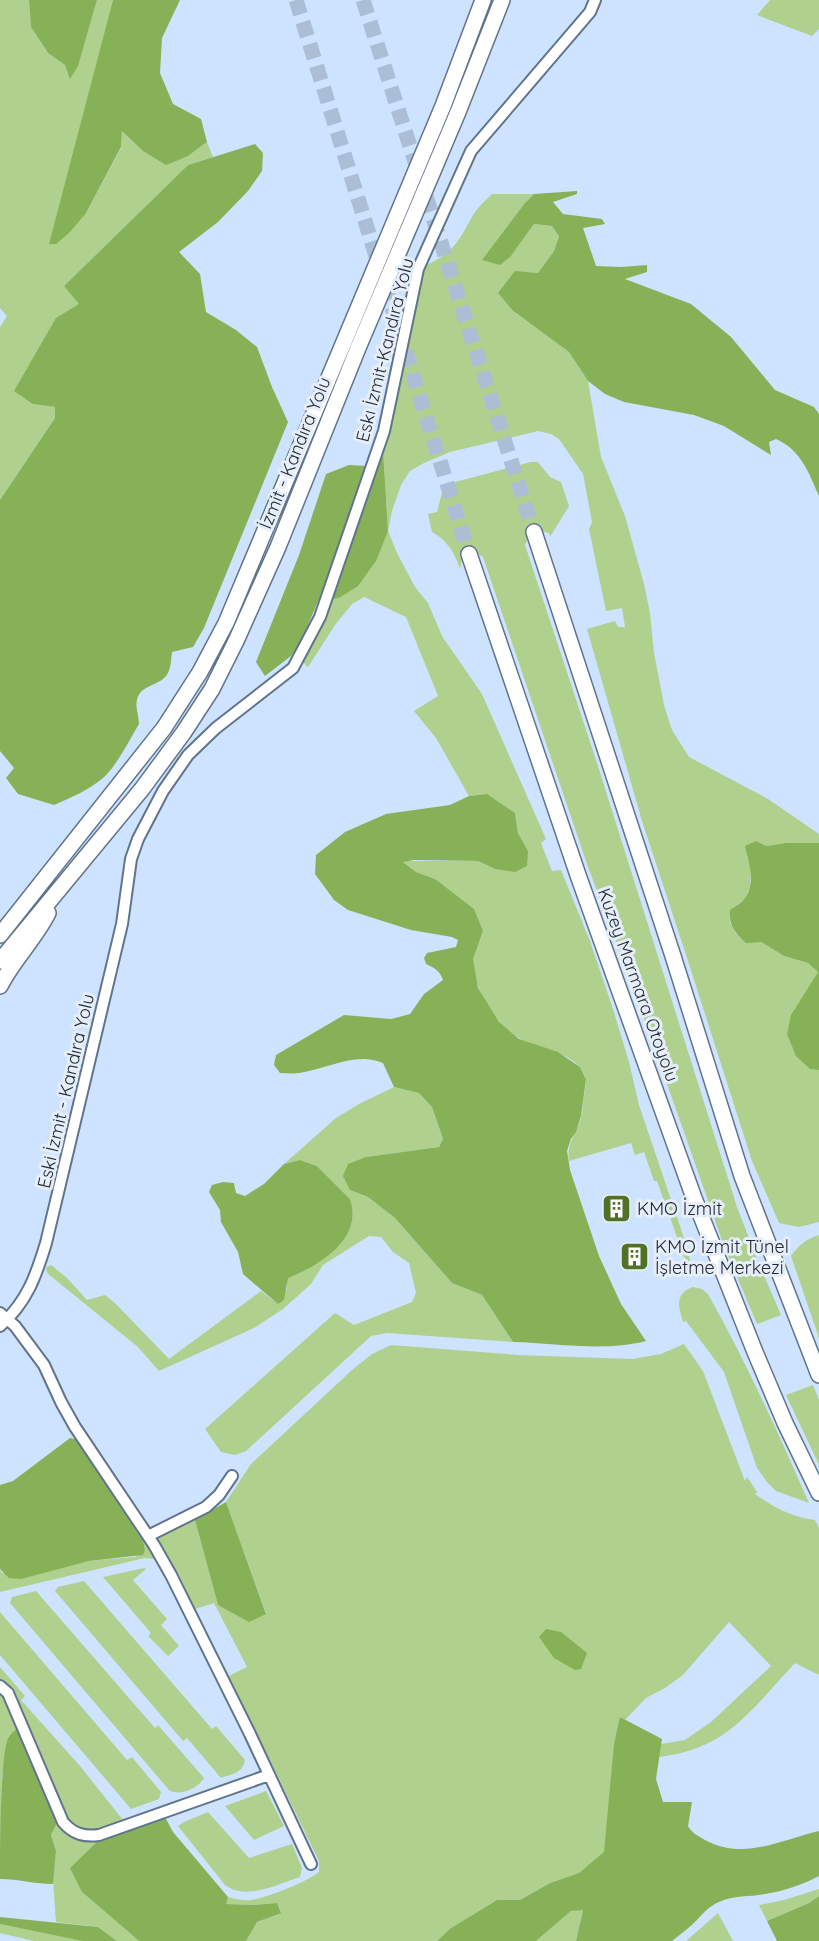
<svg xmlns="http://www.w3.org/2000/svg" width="819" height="1941" viewBox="0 0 819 1941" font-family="Quicksand,sans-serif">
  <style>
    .green { fill: #b0d08d }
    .forest { fill: #87b156 }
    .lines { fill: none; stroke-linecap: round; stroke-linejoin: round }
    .highway-tunnel { stroke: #abbed6; stroke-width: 15; stroke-dasharray: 15 8; stroke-linecap: butt }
    .minor-casing { stroke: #61748d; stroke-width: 14 }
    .highway-casing { stroke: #61748d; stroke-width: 18 }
    .minor { stroke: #fff; stroke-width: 10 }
    .highway { stroke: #fff; stroke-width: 15 }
    .labels { text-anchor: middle; stroke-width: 6; stroke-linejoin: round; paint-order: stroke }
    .street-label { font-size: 18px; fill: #222a34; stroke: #e6eefa }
    .poi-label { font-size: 18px; fill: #222a34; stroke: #e6eefa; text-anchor: start }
  </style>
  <rect width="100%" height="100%" fill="#cde3ff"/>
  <!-- green -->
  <path class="green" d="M0,0h29l2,27 17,26 17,12h13l19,-65h16l-7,31 -20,182 35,-65 1,-17 21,20 45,5 19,-14 6,15 -25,8 -124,121 16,18 -47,100 22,3v11l-55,82v-173l7,-11 -7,-8z
    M770,0h49v29l-7,7 -55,-21z
    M492,194h42l-9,9 -14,53 23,-32 18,2 7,9 -5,16 -16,22 -10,-1 -30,21 14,17 57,42 19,29 13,76 24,59 19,68 6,29 4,40 10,52 8,25 17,27 79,42 51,35v9h-33l-21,3 -9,-5 -5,27 -1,19 -5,12 -15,11v13l6,11 25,8 23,14 24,7 10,9 -11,19 3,78 9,1v152l-20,5 -20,-4 -27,-62 -63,-197 -47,-143 -55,-192 28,-8 3,6h7l-3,-19 -16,3 -17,-82 3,-7 -9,-48 -24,-35 -8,-5 -13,-3 -88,21 -26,11 -14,8 -9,14 -9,26 -4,20 9,22 18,34 13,16 14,33 40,58 64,145 -5,4 11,28 9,-1 29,71 23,68 16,53 10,43 49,145 2,11 -3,4 -30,-84h-3l-10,-29 -9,3 -4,-12 -62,18c-3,-18 8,-27 12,-43 2,-8 2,-16 3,-23 1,-6 3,-13 1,-19 -10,-26 -46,-25 -66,-38 -25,-14 -45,-48 -46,-77 0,-9 8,-21 10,-30l-48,-52 -19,-7 -14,-11h76l17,8 33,-18 -10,-18 -3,-20 -28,-19 -18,2 -33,-58 -22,-27 24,-15 -32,-79 -42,-20 -12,7 -17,21 -27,42 -6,-6 29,-62 57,-68 -5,-81 25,-116 18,-69c27,-11 34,-26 47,-50 5,-8 13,-15 19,-21z
    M531,462h7l12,15 11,5 8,24 -19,31 -1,-4c-13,-5 -19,1 -24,12l72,218 140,444 22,57 22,51 -24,9 -33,-78 -96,-273 -40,-106 -105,-310 -6,-4 -8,1 -7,5 -2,10c-5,-16 -12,-28 -28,-37l-4,-18 9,-2 7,-27z
    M394,1087l25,6 13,14 11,32 -4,8 -73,10 -16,33 18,7 27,21 57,65 30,12 31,47 -126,-9 -16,3 -125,115 -11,4 -14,-3 -16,-23 130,-116 19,12 58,-23 4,-9 -7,-30 -16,-11 -12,-15 -12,-1 -46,29 -12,19 -28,25 -29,19 -95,43 -21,-24 -91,-74 -1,-6 5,-2 16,13 20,22 18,-5 11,9 53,55 92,-68 17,13 9,-15v-11c32,-12 77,-39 63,-79l-33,-33 -17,-6 -16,4 52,-46 23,-14z
    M819,1235v103l-28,-82c8,-11 15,-17 28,-21z
    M693,1287l9,2 6,5c38,68 70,138 101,209l-33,-12 -9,-9 -10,-14 -33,-96 -38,-51 -3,1c-5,-16 -8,-29 10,-35z
    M684,1344l19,27 42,110 2,-4 10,15 -2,2c20,14 36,23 60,26l4,8v147l-24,-12c-26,27 -56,68 -91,82 -15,7 -30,10 -46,12l3,-13 24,-4 26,-18 60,-56 -42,-44 -46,53 -18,13 -19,10 -21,22 -4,-3 -7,27 -9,108 -26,21 -29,10 -30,17h-23l-46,28 -14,13h-191l11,-19 24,-10 -5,-9 -22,2 -29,-1 3,-7c7,2 16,4 24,3 16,-3 55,-18 67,-28v-11l-90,-185 18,-9 -33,-64 -19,6 -15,-32 -22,-39 37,-18 23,85 48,8 -40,-111 25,-38 101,-94 20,-16 19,-9 127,10 114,4 29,-5z
    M813,1385l6,15v65l-33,-70z
    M143,1541l12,18 -10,-1 -145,34v-22l2,3 57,-5 30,-7 46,-4 10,-7z
    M144,1568l2,1 -13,11 34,39 -6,6 18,21 -11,10 -20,-20 3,-3 -48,-56z
    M84,1581l128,148 4,-3 29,34c-2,13 -13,14 -24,18l-34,-40 -4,3 -128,-150 3,-4z
    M36,1591l119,137 3,-3 46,53c-6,10 -24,19 -35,12l-159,-187 2,-6z
    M0,1612l127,148 5,-3 29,35 -2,7 -28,10 -131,-154z
    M0,1667l25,29 -4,4 59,66 43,54 -33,12 -18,-5 -56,-133 -4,-7 -12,-7z
    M0,1692l7,9 11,27 -10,9 -6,39 -2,87z
    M266,1791l18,35 -30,14 -29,-34z
    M208,1812l41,46 43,-14 10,24 -2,9c-23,7 -53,24 -75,8l-47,-59 6,-4z
    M57,1823c14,18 20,19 42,17l-17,52 57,49h-22l-19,-14 -42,-5 -3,-42 3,-29 -5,-16z
    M819,1889v7l-10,7 -42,18 -8,-16 25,-5z
    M583,1909l-7,32h-40l35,-30z
    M718,1913l15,28h-47z
    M0,1924l80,15 3,2h-49l-34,-8z"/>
  <!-- forest -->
  <path class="forest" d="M29,0h68l-19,66 -8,13 -5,-14 -17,-12 -17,-26z
    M113,0h67l-18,38 -2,35 13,31 28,15 6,23 -19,14 -22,9 -23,-14 -21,-20 -1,16 -35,66 -16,19 -14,12h-7z
    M255,144l8,9 -1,18 -14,20 -30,31 -39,30 21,22 6,38 30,18 21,17 15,40 16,35 -84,206 -11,19 -21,5c-1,8 -1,18 -6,24 -8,10 -26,9 -29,24 -2,7 2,16 2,24 -9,15 -23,43 -36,54 -14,12 -33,20 -49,27l-36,-11 -12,-16 8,-10 -14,-17v-251l55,-82v-11l-22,-3 -19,-13 42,-73 23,-14 -15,-18 124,-121z
    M577,191v3l-24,8 10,12 39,5 3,5 -22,4 13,38 25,1 26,-2v7l-22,7 66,25 40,33 44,53 39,17 5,7v82c-10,-23 -18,-46 -43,-57l-7,3 2,13 -47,-29 -30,-11 -70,-13 -19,-8 -17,-13 -19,-29 -57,-42 -14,-17 17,-22 23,2 16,-22 5,-15 -7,-10 -18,-2 -23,32 -11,9 -18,-5 43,-57 9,-9z
    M383,450l5,81 -12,30 -18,25 -19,12 -8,1z
    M349,465l18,1 -39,112 -27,63 -10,15 -26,20 -9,-14 43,-107 27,-81z
    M487,794l28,19 3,20 10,18 -1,15 -12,6 -20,-3 -17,-8 -64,-1 -11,2 13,10 19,7 39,30 9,22 -10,28 5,29 21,34 20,17 39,13 22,15 6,12 -5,37 -5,16 -5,7 -4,12 3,19 29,86 22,48 25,37c-42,11 -90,2 -133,1l-31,-47 -30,-12 -57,-65 -27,-21 -18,-7 -7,-14 5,-12 18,-7 73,-10 4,-8 -11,-32 -13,-14 -25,-6 -11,-24c-27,-12 -56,6 -84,10 -6,1 -13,0 -19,0l-6,-8 2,-10 68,-40 47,4 19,-5 14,-20 19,-14c-3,-9 -8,-12 -17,-16l-2,-6 3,-5 29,-6 2,-7 -6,-3 -41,-7 -63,-20 -14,-10 -19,-26 1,-19 29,-23 41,-18 64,-9 19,-9z
    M756,841l10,5 20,-3h33v227l-9,-1 -14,-13 -9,-22 4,-19 27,-43 -10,-9 -24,-7 -23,-14 -15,1c-12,-12 -17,-16 -16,-33 5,-4 12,-7 15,-12 11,-15 4,-36 0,-52z
    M300,1160l17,6 33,33c14,40 -31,67 -62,79l-4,22 -6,4 -35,-30 -5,-22 -17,-30 -1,-12 -11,-18 3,-7 11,-3 11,1 2,10 9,3 19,-12 20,-20z
    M70,1438l5,1 6,8 62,94 2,9 -2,5 -54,6 -68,18 -12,-1 -9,-9v-84l13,-4z
    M226,1502l40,112 -17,8 -31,-17 -23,-85z
    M546,1629l15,3 26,21 -6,16 -6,1 -21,-12 -15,-21z
    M620,1717l42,22 -6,40 7,23h29l-4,24c4,7 10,10 17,14 39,21 75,0 114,-9v45c-17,9 -35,15 -54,18 -15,3 -31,1 -46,8 -9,4 -15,10 -22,18 -7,7 -16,14 -25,21h-96l7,-31 -12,1 -35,30h-99l14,-13 46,-28h23l30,-17 29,-10 25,-21 10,-108z
    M18,1728l39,95 -6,12 5,16 -3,33c-18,0 -35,-5 -53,-5 0,-27 0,-121 8,-141 2,-4 6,-7 10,-10z
    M165,1817l8,15 55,65 -2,7 28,1 23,-2 4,10 -24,9 -11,19h-107l-57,-49 -12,-24 29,-28z
    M819,1896v45h-42l-10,-20 42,-18z
    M0,1917l98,10 19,14h-34l-83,-17z"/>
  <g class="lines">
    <!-- highway-tunnel -->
    <path class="highway-tunnel" d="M296,0l173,554
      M363,0l171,532"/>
    <defs>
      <path id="minor" d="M0,1313l15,13 29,39 17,37 14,25 79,118 17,30 79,159 61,130
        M0,1326c27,-24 36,-50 46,-83l76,-319 9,-65 7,-20 25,-48 25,-36 28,-27 77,-60 27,-51 64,-186 34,-162 53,-118 119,-139 5,-12
        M148,1536l58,-29 13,-12 13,-19
        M0,1686l8,7 55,129c10,12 21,15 36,13l170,-60"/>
      <path id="highway" d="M534,532l139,424 69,220 77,199
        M469,554l110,324 115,320 61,154 30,71 34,70
        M0,935l164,-207 36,-56 26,-49 217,-517 40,-106
        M0,961l142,-172 42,-57 28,-43 24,-48 42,-94 80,-199 100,-236 44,-112
        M0,986c13,-26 35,-47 48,-73"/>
    </defs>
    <!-- minor casing -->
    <use href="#minor" class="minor-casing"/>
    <!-- highway casing -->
    <use href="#highway" class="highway-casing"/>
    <!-- minor -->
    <use href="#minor" class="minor"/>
    <!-- highway -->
    <use href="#highway" class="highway"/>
  </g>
  <!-- icons -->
  <defs>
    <symbol id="building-square" viewBox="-11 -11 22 22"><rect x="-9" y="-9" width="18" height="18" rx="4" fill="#517127" stroke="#e6eefa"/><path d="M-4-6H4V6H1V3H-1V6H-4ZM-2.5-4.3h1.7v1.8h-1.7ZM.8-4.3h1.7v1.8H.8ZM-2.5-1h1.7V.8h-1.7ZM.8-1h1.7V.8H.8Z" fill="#fff"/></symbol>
  </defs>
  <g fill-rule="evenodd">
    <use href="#building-square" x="600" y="1192" width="33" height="33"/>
    <use href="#building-square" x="618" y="1240" width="33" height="33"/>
  </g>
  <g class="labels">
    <!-- street labels -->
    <g class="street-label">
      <text transform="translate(385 350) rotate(-76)" y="6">Eskı İzmit-Kandıra Yolu</text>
      <text transform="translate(295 453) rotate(-68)" y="6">İzmit - Kandıra Yolu</text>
      <text transform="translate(638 985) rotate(70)" y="6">Kuzey Marmara Otoyolu</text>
      <text transform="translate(66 1091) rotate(-77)" y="6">Eski İzmit - Kandıra Yolu</text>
    </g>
    <!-- poi labels -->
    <g class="poi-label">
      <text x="637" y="1215">KMO İzmit</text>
      <text x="655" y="1253">KMO İzmit Tünel<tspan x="655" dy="21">İşletme Merkezi</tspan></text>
    </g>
  </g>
</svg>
